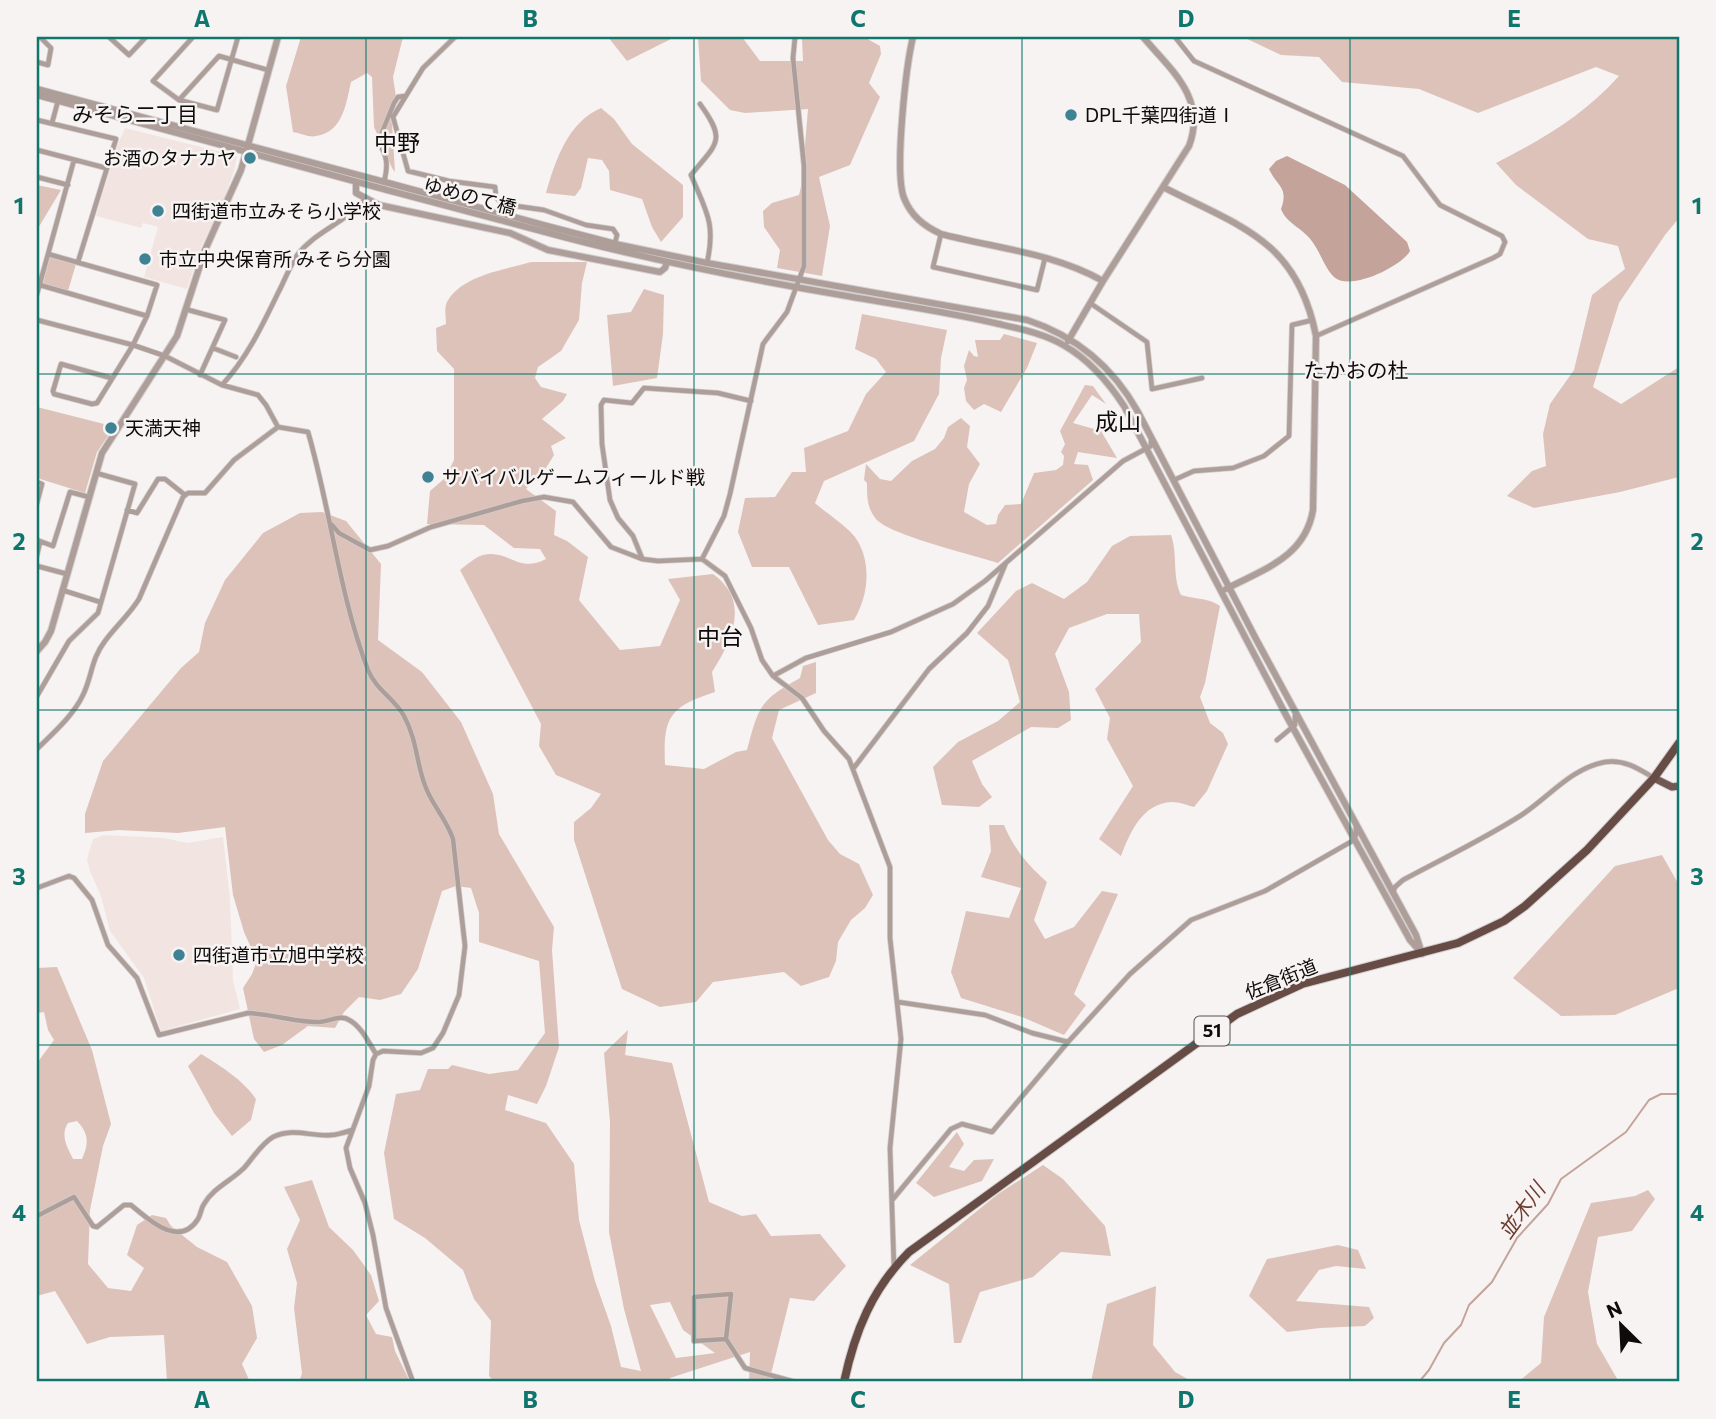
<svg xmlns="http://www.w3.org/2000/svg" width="1716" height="1419" viewBox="0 0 1716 1419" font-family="Commissioner,'Noto Sans JP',sans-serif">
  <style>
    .built { fill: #f2e5e1 }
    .green { fill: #ddc2ba; fill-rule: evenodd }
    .water { fill: #c4a39a }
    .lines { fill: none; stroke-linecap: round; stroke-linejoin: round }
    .stream { stroke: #c4a39a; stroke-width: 2 }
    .minor-casing { stroke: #d2cecd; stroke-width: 6 }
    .tertiary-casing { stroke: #d2cecd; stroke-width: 8 }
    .primary-casing { stroke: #d2cecd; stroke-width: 9 }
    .trunk-casing { stroke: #d2cecd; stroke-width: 10 }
    .minor { stroke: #ad9e9a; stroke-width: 4.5 }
    .tertiary { stroke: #ad9e9a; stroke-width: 6 }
    .primary { stroke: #725852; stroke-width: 7 }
    .trunk { stroke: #674c45; stroke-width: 8 }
    .tertiary-bridge-casing { stroke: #d2cecd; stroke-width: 8; stroke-linecap: butt }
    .tertiary-bridge { stroke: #ad9e9a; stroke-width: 6 }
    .grid { fill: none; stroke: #0f766e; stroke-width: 2; stroke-opacity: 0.55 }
    .poi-dot { fill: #3f8293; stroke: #f7f3f2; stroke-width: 2.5 }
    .labels { text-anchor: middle; stroke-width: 5; stroke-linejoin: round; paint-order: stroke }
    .shield { fill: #f7f3f2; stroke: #535150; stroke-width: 2 }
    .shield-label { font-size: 18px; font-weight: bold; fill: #0d0c0b }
    .poi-label { font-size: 19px; fill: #0d0c0b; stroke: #f7f3f2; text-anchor: start }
    .street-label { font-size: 19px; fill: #0d0c0b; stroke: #f7f3f2 }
    .neighbourhood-label { font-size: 21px; fill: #0d0c0b; stroke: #f7f3f2 }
    .water-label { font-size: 21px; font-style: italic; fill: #6d3d30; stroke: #f7f3f2 }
    .quarter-label { font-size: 23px; fill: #0d0c0b; stroke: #f7f3f2 }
    .neatline { fill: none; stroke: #0f766e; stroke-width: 2.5 }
    .grid-label { font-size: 23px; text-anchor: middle; font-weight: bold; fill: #0f766e }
  </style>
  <rect width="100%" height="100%" fill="#f7f3f2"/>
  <!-- built -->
  <path class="built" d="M125,128l112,28 -3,15 -13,36 -20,40 -14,42 -43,-12 14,-50 -15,-4 -2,5 -45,-12 20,-67z
    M104,835l60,3 23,5 36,-6 7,62 3,82 7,28 -79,22 -17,-53 -34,-47 -9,-35 -11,-25 -3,-12 6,-20z"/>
  <!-- green -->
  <path class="green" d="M301,37h102l-10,40 3,20 -6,19 2,8 3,48 -3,-4 -18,-41 -2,-50 -5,-4 -16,9c-5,22 -8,50 -35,54 -6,2 -16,-3 -23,-4l-7,-46z
    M608,37h67l-48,24z
    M698,37h44l18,24h43l-1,-22 3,-2h59l16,9 1,8 -12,29 11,14 -30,68 -31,12 11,49 -8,50 -45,-8 3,-18 -16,-23 -1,-16 9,-8 27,-8 3,-13 6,-73 -63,4 -15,-3 -29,-29z
    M1243,37h436v181l-14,17 -46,68 -26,84 28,17 58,-37v110l-59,15 -86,16 -27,-12 25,-25 14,-5 -3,-32 7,-30 24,-34 18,-75 33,-26 -7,-23 -30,-7 -72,-54 -20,-22c47,-24 88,-48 123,-87l-23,-9 -118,46 -59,-24 -77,-7 -23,-25 -38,-2z
    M601,108l13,11 18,25 51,41v32l-22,25 -9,-15 -10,-28 -32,-9 -1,-19 -7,-11 -14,-2 -7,30 -6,8 -29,-3c9,-32 22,-71 55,-85z
    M37,185l24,5 -24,40z
    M50,257l26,7 -8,27 -25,-8z
    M531,262h56l-5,21 -3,37 -18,31 -23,16 -3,11 6,9 26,7 -4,7 -21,18 24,19 -15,8 3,9 -8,13 -20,21 30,22 -2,24 13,6 21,16 -9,43 41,50 40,-4 20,-46 -12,-21 45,-5c38,27 19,67 -1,98l3,20c-46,15 -52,25 -50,73l39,4 32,-17 11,-2c12,-44 12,-49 53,-72l3,-12 13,-4v31l-37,17 -7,28 56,102 12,14 19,10 14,31 -8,13 -14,12 -13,22 -2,19 -7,16 -28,9 -17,-14 -71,10 -17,20 -36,5 -38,-18 -48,-149v-18l17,-14 10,-14 -45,-19 -17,-29 2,-22 -81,-154c7,-5 15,-13 23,-15 26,-6 35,19 63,4l-6,-10 -26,-1 -30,-23 -57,-1 3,-33 15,-13 9,-18v-91l-17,-18 -1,-23 10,-4c0,-6 -2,-16 1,-22 15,-27 57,-32 84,-40z
    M644,289l20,6 -1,39 -6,44 -44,8 -6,-71 24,-3z
    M862,314l85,16 -6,28 -2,36 -25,47 -90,40 -9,22c11,10 35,25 42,37 15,24 11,57 -3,80l-36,5 -29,-58h-37l-14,-35 7,-34 30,-1 17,-25h14l-2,-24 44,-17 18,-37 20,-22 -10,-13 -21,-10z
    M1004,334l33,9 -10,25 -26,44 -17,-8 -10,6 -8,-9 -2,-13 3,-8 -3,-14 5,-16 5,6 4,1 -3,-17h25z
    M1085,385l8,1 13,18 -14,-9 -19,28 28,8 16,27 -39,-6 -4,12 14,1 5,15 -95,83c-24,-8 -109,-28 -122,-44 -9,-11 -9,-22 -9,-36l-3,-3 2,-16 14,15 11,2 21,-20 23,-12 9,-11 4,-11 13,-9 9,8 -3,21 13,17 -11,20 -5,28 23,13 9,-1 2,-9 7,-10 16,-1 13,-31 22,-3 7,-5 1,-9 -3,-4 4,-8 -5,-13z
    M37,407l71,18 -3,5 5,3 -13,19 -12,41 -48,-15z
    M322,512l24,9 35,43 -3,76 44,32 39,50 32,72 6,40 55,93 -2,23 7,97 -13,39 -9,18 -29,-9 -3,15 41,13 28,41 5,56 16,61 16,45 10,41 20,4 -17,-62 -15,-77 1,-110 -6,-69 24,-23 -3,25 47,8 37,139 33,14 14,-2 15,22 49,-2 26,32 -32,35 -24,-3 -21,84h-20l1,-30 -80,26v4h-175l-6,-6 2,-55 -17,-22 -11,-29 -38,-32 -31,-19 -10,-66 12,-59 24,-4 8,-21h20l4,-4 37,9 29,-4 27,-37 -6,-72 -60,-19v-29l-8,-25 -15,-2 -14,5 -24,78 -17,25 -21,6 -21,-3 -15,15 -9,16 -27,-2 -26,19 -18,7 -10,-13 -11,-51 9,-14 5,-13 -13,-29 -11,-37 -8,-68 -47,6 -59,-3 -34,3v-19l18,-53 78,-93 18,-16 6,-29 20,-43 38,-47 37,-20zM670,1302l13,28 32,23 -39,5 -26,-53z
    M1171,535c7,20 1,41 10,60 12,4 29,3 39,11l-15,77 -5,14 10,26 13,10 5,11 -21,47 -13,16c-7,-2 -15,-5 -22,-5 -30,1 -42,31 -51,54l-22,-17 34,-53 -26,-47 3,-21 -15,-29 46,-47 -2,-28h-32l-38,14 -14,26 14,38 2,28 -13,8 -27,-1 -59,34 10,23 10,13 -13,10 -37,-2 -9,-38 25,-25 40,-21 22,-19 -12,-42 -31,-27 39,-42 16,-8 32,16 23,-17 25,-36 18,-10z
    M989,825h15c10,24 24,40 43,57l-13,38 11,19 29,-12 28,-36 16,3 -44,100 12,11 -22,30 -42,-18 -61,-19 -10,-26 15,-61 43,7 12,-30 -40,-11 10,-26z
    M1662,855l17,30v103l-64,27 -54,1 -48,-38 102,-112z
    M57,967l35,83 19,74 -8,22 -13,64 -2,54 20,24 23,3 13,-23 -17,-13 10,-30 15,-10 14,3 5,8 26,21 30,15 25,44 5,32 -15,26 8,18h-83l-3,-47 -54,2 -23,7 -32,-53 -18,5v-233l17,-23 -6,-10 -4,-18 -7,1v-45zM77,1121c12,13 12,22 5,38h-9c-6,-12 -13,-24 -5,-36z
    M201,1054c20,12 42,26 55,45l-5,21 -19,16 -18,-23 -26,-47z
    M957,1132l7,12 -15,23 15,4 10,-11 20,-1 -12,22 -48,16 -18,-14z
    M1043,1165l20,14 42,47 6,30 -50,-4 -28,25 -53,15 -19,51h-7l-5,-59 -39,-19 88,-71z
    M312,1180l17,47 24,23 18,25 8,26 -13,14 10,19 16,3 3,14 15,31h-111l3,-9 -8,-65 3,-25 -10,-34 13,-29 -16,-33z
    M1648,1190l7,9 -23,32 -34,6 -10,55 9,52 22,38h-101l23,-19 3,-46 47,-114 44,-7z
    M1338,1245l20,5 8,19 -30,-3 -17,4 -23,31 73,6 5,11 -9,8 -45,2 -33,4 -38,-36 18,-37z
    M1156,1286l-3,59 22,27 18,10h-102l16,-78z"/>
  <!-- water -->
  <path class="water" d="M1287,156l58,29 62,57 3,9c-8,15 -60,41 -76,26 -10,-10 -14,-26 -23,-37 -9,-12 -25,-17 -30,-31 8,-22 -4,-22 -12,-40l7,-8z"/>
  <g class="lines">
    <!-- stream -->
    <path class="stream" d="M1419,1382l10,-12 15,-27 17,-18 8,-20 23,-23 25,-44 31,-34 13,-25 65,-47 23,-32 12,-6h18"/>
    <defs>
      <path id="minor" d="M109,37l20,18 17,-18
        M193,37l-40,44 26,19 38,10 21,-73
        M455,37l-32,31 -30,49 15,54 41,10 46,6 1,10 6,7 42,6 42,15 27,4 4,6 -2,8
        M1175,37l19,24 209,95 37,49 62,31 3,6 -5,12 -7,4 -177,78
        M37,62l11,3 3,-17 -11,-11
        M179,100l40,-44 49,14
        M700,104c27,37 17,39 -9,71 15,36 25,48 16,88
        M37,120l79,19 -38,123
        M52,123l6,-22
        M37,150l69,18
        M37,177l31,8
        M384,182c4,-16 4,-26 -6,-40l16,-39 4,-6 7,-1
        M941,234l-8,33 104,23 8,-32
        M48,254l109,31 -10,31 -14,29 32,11 57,29 36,10 8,10 12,22 30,5c23,79 31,162 60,238 8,20 27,29 36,46 14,26 12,48 22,72 7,18 21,32 27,51l12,107 -6,49 -16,38 -10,15 -12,5 -38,-2 -7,3
        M40,285l107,31
        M37,294l37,-134
        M1090,303l57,39 5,47 50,-11
        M185,309l40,11 -25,55
        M37,320l96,25 -36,58 -5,1 -38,-10 -1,-3 8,-27 50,14
        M213,348l23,9
        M222,385c25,-27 40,-59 56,-92 7,-13 12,-28 20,-39 18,-23 49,-32 67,-55
        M1174,480l20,-9 39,-3 31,-12 25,-20 3,-111 21,-5
        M37,482l5,2 -5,19
        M127,510l10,3 21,-34h7l20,16
        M332,525l7,8 31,17 18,-4 43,-19 91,-26 22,-4 29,5 38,45 31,12 16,2 44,-2 23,17 26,52 11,32 11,16 29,22 22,33 25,28 41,108v71l11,101 -11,109 4,119
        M37,540l16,6 17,-54 19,5
        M37,555l3,-13
        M642,558l-9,-22 -15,-18 -8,-18 -8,-56 -1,-39 3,-5 28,3 12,-15 74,5 33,8
        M702,559l22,-43 6,-22 33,-150 24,-32 17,-46v-100l-11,-108 2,-21
        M37,566l30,8
        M62,590l38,12
        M773,676l33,-18 85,-26 62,-28 32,-23 138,-120 28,-15v-5
        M37,696l32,-55 29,-28 37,-129 -39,-11
        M1277,740l18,-15v-10
        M37,749c16,-16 36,-33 46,-54 9,-18 8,-36 22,-54 11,-15 24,-26 34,-42l44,-102 5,-4h17l29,-33 44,-33
        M853,769l76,-100 38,-36 21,-27 17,-41
        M37,888l32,-12 5,2 18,22 16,45 29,33 22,57 89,-22c24,1 46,9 70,9 10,0 23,-8 31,-2 12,6 20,23 27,34
        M1393,893l2,-6 8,-7c39,-21 79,-40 117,-64 28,-18 51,-48 85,-54 19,-3 34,7 49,16
        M898,1002l87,13 47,18 36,9
        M376,1054l-3,6 -4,26 -23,62 4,20 15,35 8,32 13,73 27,74
        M893,1199l58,-70 11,-5 30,8 76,-90 62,-68 61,-54 74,-29 89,-51 2,-5v-9
        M37,1216l37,-19 19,29 4,1 27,-22h7c17,14 48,44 67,14 3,-5 3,-11 6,-15 9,-16 27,-23 40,-36 9,-10 17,-24 29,-31 21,-10 38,0 58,-2 7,0 15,-3 21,-5
        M731,1294l-5,45 -32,2v-44z
        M726,1339l19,29 50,14"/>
      <path id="tertiary" d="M913,37c-7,29 -19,135 -9,161 7,18 20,28 37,36 54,14 113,19 162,47
        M37,89l355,95
        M37,95l350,95
        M356,182v11l23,12 131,28 38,17 112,22 5,-4 2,-6
        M1163,187c78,40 134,53 153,149l-3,174c-8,47 -49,59 -87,79
        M547,226l73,19 87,18 320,57c49,16 86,47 111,92l118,227 160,296 6,19
        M545,232c99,27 201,47 302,64 51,9 102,16 152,28 22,5 46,10 66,22 24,14 44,37 59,60l163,311 123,223 8,9
        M1068,341l35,-60 86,-135c18,-48 -18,-76 -46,-109
        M37,651l8,-9 6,-11 51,-178 75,-117 28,-86 36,-80 37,-133"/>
      <path id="primary" d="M1654,778l18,9 7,-1"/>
      <path id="trunk" d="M844,1382c11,-51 28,-93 65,-130l328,-238 65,-30 156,-41 46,-22 21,-15 62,-56 67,-72 25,-35"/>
    </defs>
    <!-- minor casing -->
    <use href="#minor" class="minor-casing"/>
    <!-- tertiary casing -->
    <use href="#tertiary" class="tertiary-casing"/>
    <!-- primary casing -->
    <use href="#primary" class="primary-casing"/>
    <!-- trunk casing -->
    <use href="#trunk" class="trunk-casing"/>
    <!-- minor -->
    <use href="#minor" class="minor"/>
    <!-- tertiary -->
    <use href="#tertiary" class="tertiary"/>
    <!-- primary -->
    <use href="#primary" class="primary"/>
    <!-- trunk -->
    <use href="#trunk" class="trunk"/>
    <defs>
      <path id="tertiary-bridge" d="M392,184l155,42
        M387,190l158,42"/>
    </defs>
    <!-- tertiary-bridge casing -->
    <use href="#tertiary-bridge" class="tertiary-bridge-casing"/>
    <!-- tertiary-bridge -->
    <use href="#tertiary-bridge" class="tertiary-bridge"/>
  </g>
  <!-- grid -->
  <path class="grid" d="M366,37v1345M694,37v1345M1022,37v1345M1350,37v1345M37,374h1642M37,710h1642M37,1045h1642"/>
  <!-- markers -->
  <g class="poi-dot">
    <circle cx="1071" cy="115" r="7"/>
    <circle cx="250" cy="158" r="7"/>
    <circle cx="158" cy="211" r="7"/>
    <circle cx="145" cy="259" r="7"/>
    <circle cx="111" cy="428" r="7"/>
    <circle cx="428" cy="477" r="7"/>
    <circle cx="179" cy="955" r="7"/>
  </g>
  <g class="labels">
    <!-- shield labels -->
    <rect class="shield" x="1194.5" y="1016.5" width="35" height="29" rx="5"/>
    <g class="shield-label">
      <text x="1212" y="1037">51</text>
    </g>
    <!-- poi labels -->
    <g class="poi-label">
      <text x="1085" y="122">DPL千葉四街道Ⅰ</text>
      <text x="236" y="165" text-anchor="end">お酒のタナカヤ</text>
      <text x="172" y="218">四街道市立みそら小学校</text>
      <text x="159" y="266">市立中央保育所 みそら分園</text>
      <text x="125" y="435">天満天神</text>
      <text x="442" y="484">サバイバルゲームフィールド戦</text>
      <text x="193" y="962">四街道市立旭中学校</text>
    </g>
    <!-- street labels -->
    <g class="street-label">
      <text transform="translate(470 196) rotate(15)" y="7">ゆめのて橋</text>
      <text transform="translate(1281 979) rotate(-22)" y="7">佐倉街道</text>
    </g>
    <!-- neighbourhood labels -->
    <g class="neighbourhood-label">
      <text x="135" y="122">みそら二丁目</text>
      <text x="1356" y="378">たかおの杜</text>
    </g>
    <!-- water labels -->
    <g class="water-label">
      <text transform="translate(1522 1211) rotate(-54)" y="7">並木川</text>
    </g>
    <!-- quarter labels -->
    <g class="quarter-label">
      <text x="397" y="151">中野</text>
      <text x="1118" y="430">成山</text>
      <text x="720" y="645">中台</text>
    </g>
  </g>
  <!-- border -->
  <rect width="1716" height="1419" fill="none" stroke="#f7f3f2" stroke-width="77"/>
  <!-- north arrow -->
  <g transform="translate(1621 1325) rotate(336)" stroke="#f7f3f2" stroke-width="5" paint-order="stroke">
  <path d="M0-5L12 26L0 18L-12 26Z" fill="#0d0c0b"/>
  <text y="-10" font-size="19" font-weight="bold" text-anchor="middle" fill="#0d0c0b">N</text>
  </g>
  <rect x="38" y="38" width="1640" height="1342" class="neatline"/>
  <g class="grid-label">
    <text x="202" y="27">A</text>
    <text x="530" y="27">B</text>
    <text x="858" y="27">C</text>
    <text x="1186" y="27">D</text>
    <text x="1514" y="27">E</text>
    <text x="19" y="214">1</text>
    <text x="1697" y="214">1</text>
    <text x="19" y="550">2</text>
    <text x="1697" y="550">2</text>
    <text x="19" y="885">3</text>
    <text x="1697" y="885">3</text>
    <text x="19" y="1221">4</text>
    <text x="1697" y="1221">4</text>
    <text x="202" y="1408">A</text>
    <text x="530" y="1408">B</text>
    <text x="858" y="1408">C</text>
    <text x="1186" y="1408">D</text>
    <text x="1514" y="1408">E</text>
  </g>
</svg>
